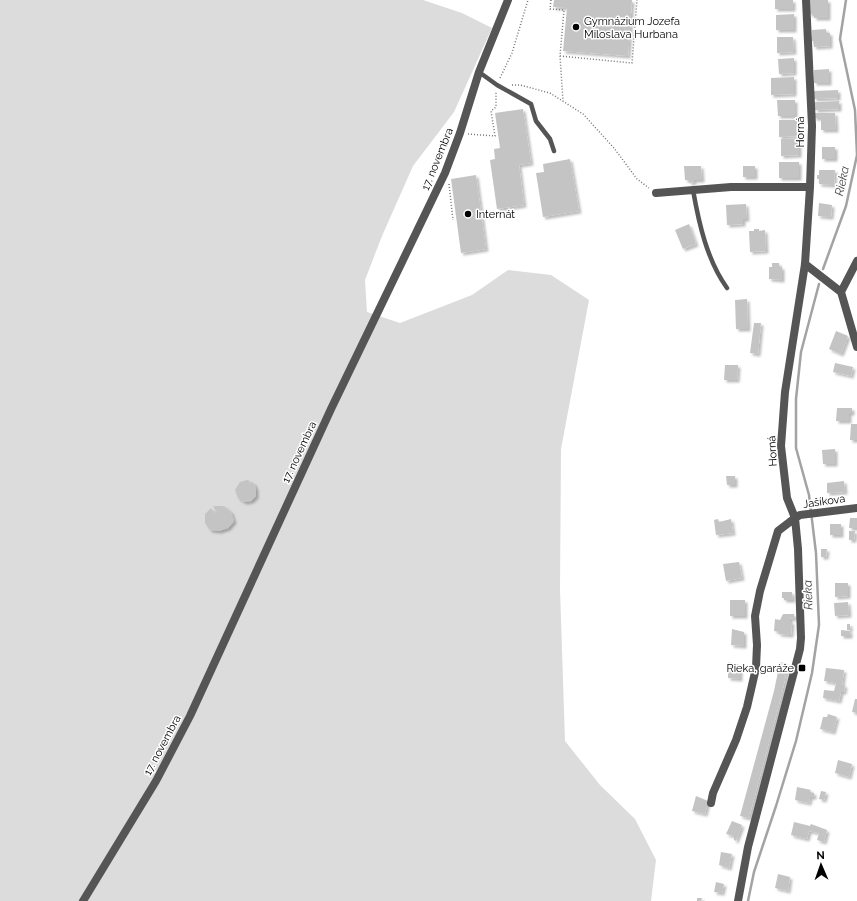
<svg xmlns="http://www.w3.org/2000/svg" width="857" height="901" viewBox="0 0 857 901" font-family="Raleway,sans-serif">
  <style>
    .green { fill: #dcdcdc }
    .lines { fill: none; stroke-linecap: round; stroke-linejoin: round }
    .stream { stroke: #a3a3a3; stroke-width: 2.5 }
    .building { fill: #c4c4c4; filter: url(#shadow) }
    .path { stroke: #777; stroke-width: 1.5; stroke-dasharray: 1 2; stroke-linecap: butt }
    .service { stroke: #555; stroke-width: 4.5 }
    .minor { stroke: #555; stroke-width: 8 }
    .poi-dot { fill: #000; stroke: #fff; stroke-width: 1.5 }
    .labels { text-anchor: middle; stroke-width: 3; stroke-linejoin: round; paint-order: stroke }
    .poi-label { font-size: 11px; fill: #000; stroke: #fff; text-anchor: start }
    .street-label { font-size: 11px; fill: #000; stroke: #fff }
    .water-label { font-size: 12px; font-style: italic; fill: #444; stroke: #fff }
  </style>
  <defs>
    <filter id="shadow"><feDropShadow dx="2.5" dy="2.5" stdDeviation="1" flood-color="#0004"/></filter>
  </defs>
  <rect width="100%" height="100%" fill="#fff"/>
  <!-- green -->
  <path class="green" d="M0,0h423l39,13 30,15 -38,84 -41,54 -31,70 -17,44 2,32 33,11 72,-28 36,-25 43,5 38,25 -28,149 -1,140 5,152 35,44 35,34 21,41 -5,41h-651z"/>
  <g class="lines">
    <!-- stream -->
    <path class="stream" d="M823,269l23,-63 11,-51 -2,-45 -15,-71 6,-39
      M748,901l6,-29 22,-66 20,-65 16,-68 7,-48 -3,-72 -7,-58 -13,-47v-49l5,-47 18,-68"/>
  </g>
  <!-- building -->
  <path class="building" d="M554,0h78l-4,56 -65,-5 4,-43 -14,-1z
    M775,0h18v9h-18z
    M809,0h19v18h-14v-4h-5z
    M794,14v16h-18v-15z
    M826,29v4h4v13l-16,1 -1,-6h-1v-11z
    M777,37h16l1,15 -17,1z
    M794,58v15l-15,1 -1,-15z
    M829,69v14h-15v-13z
    M794,77v17l-23,1v-17z
    M838,90v8l-24,1v-8z
    M777,100h18v16h-17z
    M839,101v8l-24,1v-8z
    M523,109l8,54 -12,2 5,40 -27,4 -7,-49 5,-1 -1,-10 6,-1 -5,-35z
    M814,113h21l1,17h-15v-12h-7z
    M779,120h18l1,16 -19,1z
    M781,139h18v16l-18,1z
    M822,147h13v12h-13z
    M570,159l9,52 -36,6 -7,-44 8,-1 -1,-8z
    M779,162h20v16h-20z
    M684,166h17l1,14h-8v2l-5,1v-3h-4z
    M743,166h12v11h-12z
    M819,170h16l-1,15 -15,-1v-5h-2v-4h2z
    M476,175l10,74 -25,4 -10,-74z
    M819,203l13,2 -1,12 -13,-1z
    M746,204l1,15h-4v5l-16,1 -1,-20z
    M689,224l7,20 -13,5 -8,-19z
    M754,229h5v2l6,-1 1,21 -16,1 -1,-21h5z
    M772,263h7v4h3v13l-13,-1v-12h3z
    M747,299l1,30h-12l-1,-29z
    M754,323h7l-3,31 -8,-1z
    M836,331l12,5 -7,18 -12,-5z
    M835,363l18,4 -2,9 -18,-4z
    M725,365h13l-1,15h-13z
    M837,408h15v5h-3v8h-13z
    M851,424h6v16h-7z
    M835,449v15h-12l-1,-14z
    M726,476h9v9h-8z
    M247,480l3,1 -1,2 2,1v-2l3,1 2,6v7l-5,5 -7,1 -6,-4 -3,-8 5,-8z
    M844,481l1,11 -18,1v-10z
    M213,506h11l7,6 3,9 -6,7 -9,3 -9,-1 -5,-7v-9l6,-6 3,5 3,-1z
    M850,518h7v10h-8z
    M718,519l1,3 12,-3 2,14 -17,2 -2,-15z
    M830,524h11v11h-11z
    M849,531h6l-1,9h-5z
    M821,549h6l-1,8h-5z
    M739,562l3,16 -16,3 -3,-17z
    M835,583h13v13l-13,1z
    M782,592h10l1,8h-9v-2h-2z
    M730,600h15v16h-15z
    M848,602l1,13 -14,1 -1,-13z
    M783,614h11v5l-4,-1v4h2l-1,13 -13,-1 1,-2 -5,-1 1,-12 5,1z
    M847,624h3v6h-3z
    M732,629l12,3v14l-13,-1z
    M841,630l9,1v5h-9z
    M728,662l12,3v14l-12,-1z
    M780,662l8,2 -6,29 -33,125 -9,-2 34,-125z
    M826,668l18,2 -2,15h3l-1,7h-3l-2,9 -16,-3 1,-8 10,1 2,-8 -12,-2z
    M855,699h2v14l-5,-1z
    M828,714l9,3 -4,15 -13,-3 3,-12h4z
    M838,760l14,4 -3,13 -14,-4z
    M797,787l14,3 -1,2 4,1v4h-4l-1,6 -14,-3z
    M821,791l5,1 -2,8 -5,-1z
    M696,796l12,5 -3,13 -13,-3z
    M732,821l10,4 -6,16 -2,-1v-4l-8,-2z
    M794,822l16,4 1,-2 16,6 -3,12 -7,-2 2,-7 -10,-2 -2,8 -16,-4z
    M721,852l11,2 -3,14 -10,-3z
    M778,874l12,3 -2,14 -13,-3z
    M716,882l8,2 -2,9 -8,-1z
    M697,898h5l-1,3h-4z"/>
  <g class="lines">
    <!-- path -->
    <path class="path" d="M551,0l-1,9 14,1 -4,46 3,45
      M560,56l72,7 5,-63
      M500,78l12,-25 16,-53
      M512,85h8l30,8 33,21 31,34 23,31 12,9
      M468,134l27,2 -4,-25 5,-4v-16
      M449,184l4,36"/>
    <!-- service -->
    <path class="service" d="M479,72l18,13 34,19 5,17 14,18 4,12
      M693,190c6,34 14,70 34,98"/>
    <!-- minor -->
    <path class="minor" d="M656,193l75,-6h79
      M805,264l36,28 16,-31
      M841,292l16,55
      M711,803l2,-10 23,-53 11,-33 9,-39 1,-23 -2,-29 5,-25 18,-60 17,-13 5,-3 57,-7
      M83,901l73,-120 34,-65 141,-307 114,-236 15,-40 19,-61 29,-72
      M738,901l10,-54 52,-198 1,-11 -3,-89 -3,-31 -8,-20 -6,-52 4,-54 20,-128 5,-77 2,-61 -6,-126"/>
  </g>
  <!-- markers -->
  <g class="poi-dot">
    <circle cx="576" cy="27" r="4"/>
    <circle cx="468" cy="214" r="4"/>
    <rect x="798" y="664" width="8" height="8" rx="2"/>
  </g>
  <g class="labels">
    <!-- poi labels -->
    <g class="poi-label">
      <text x="584" y="25">Gymnázium Jozefa<tspan x="584" dy="13">Miloslava Hurbana</tspan></text>
      <text x="476" y="218">Internát</text>
      <text x="794" y="672" text-anchor="end">Rieka, garáže</text>
    </g>
    <!-- street labels -->
    <g class="street-label">
      <text transform="translate(800 132) rotate(-90)" y="4">Horná</text>
      <text transform="translate(437 159) rotate(-68)" y="4">17. novembra</text>
      <text transform="translate(772 451) rotate(-93)" y="4">Horná</text>
      <text transform="translate(299 452) rotate(-65)" y="4">17. novembra</text>
      <text transform="translate(824 501) rotate(-8)" y="4">Jašíkova</text>
      <text transform="translate(162 745) rotate(-62)" y="4">17. novembra</text>
    </g>
    <!-- water labels -->
    <g class="water-label">
      <text transform="translate(842 181) rotate(-78)" y="4">Rieka</text>
      <text transform="translate(808 595) rotate(-92)" y="4">Rieka</text>
    </g>
  </g>
  <!-- north arrow -->
  <g transform="translate(821 865) rotate(358)" stroke="#ffffff" stroke-width="3" paint-order="stroke">
  <path d="M0-3L7 15L0 10L-7 15Z" fill="#000000"/>
  <text y="-6" font-size="11" font-weight="bold" text-anchor="middle" fill="#000000">N</text>
  </g>
</svg>
